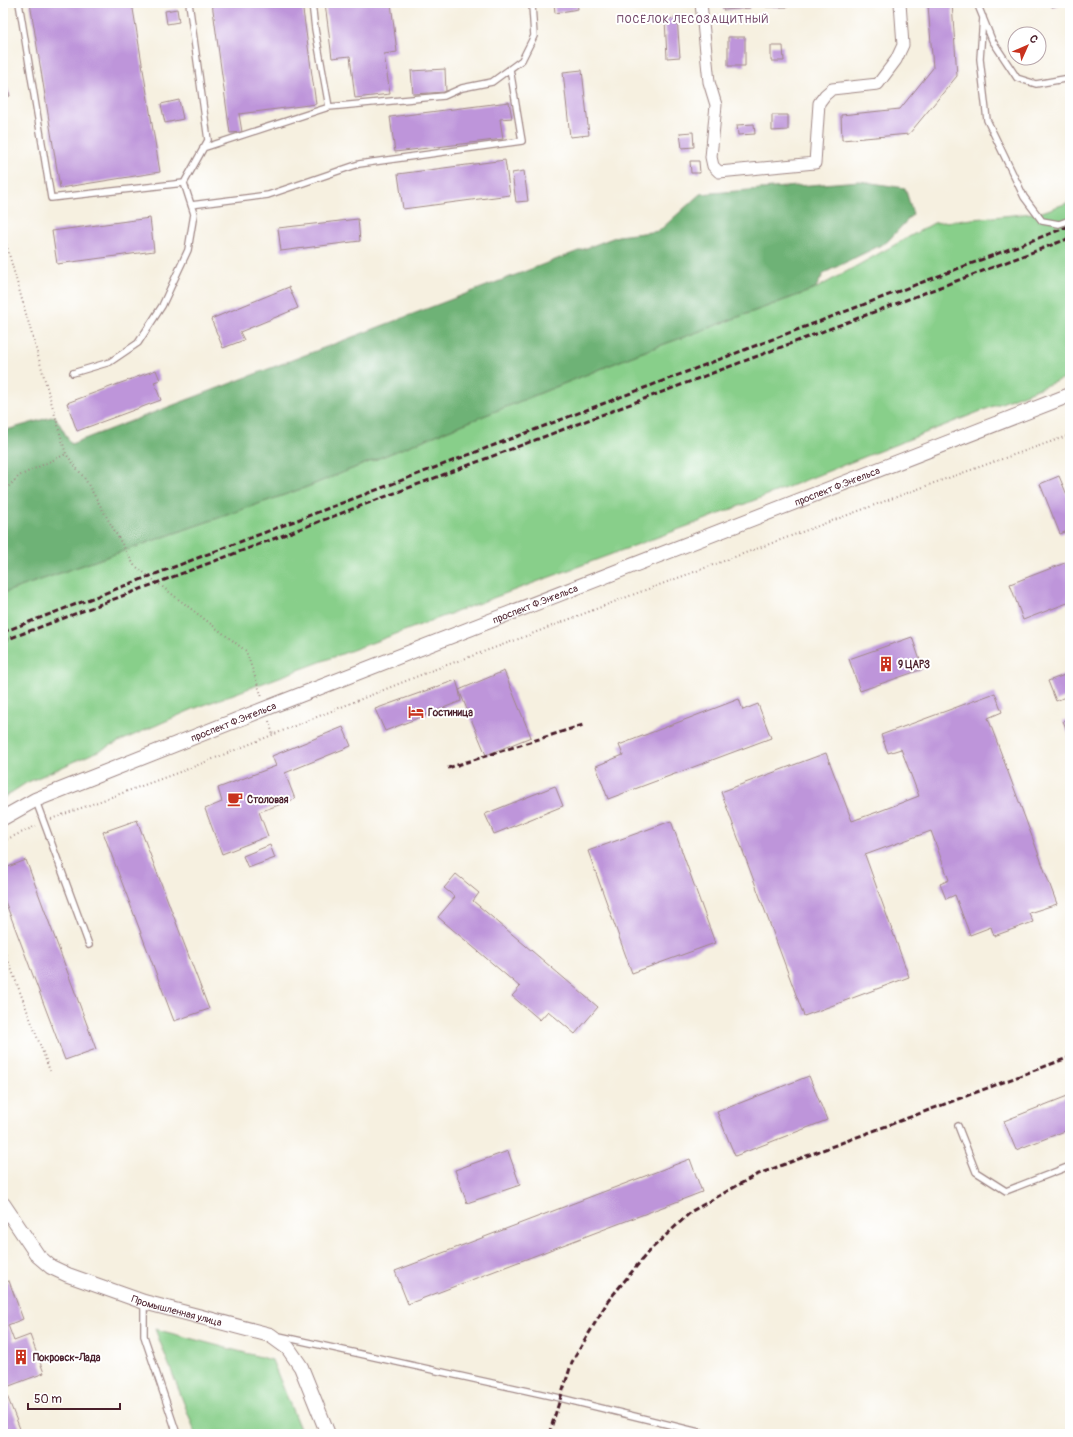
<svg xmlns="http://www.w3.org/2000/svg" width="1073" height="1437" viewBox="0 0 1073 1437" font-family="Pangolin,sans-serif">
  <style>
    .green { fill: #88cf8a; stroke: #69775a }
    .forest { fill: #6eb276; stroke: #5c6850 }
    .building { fill: #be95da }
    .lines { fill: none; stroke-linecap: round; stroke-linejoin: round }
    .service-casing { stroke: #a08886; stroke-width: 8 }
    .minor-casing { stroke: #a08886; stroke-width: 13 }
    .tertiary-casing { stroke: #a08886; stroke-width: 16 }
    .path { stroke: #a08886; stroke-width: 2; stroke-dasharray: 1 3; stroke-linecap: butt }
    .service { stroke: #fff; stroke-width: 5.5 }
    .minor { stroke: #fff; stroke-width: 11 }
    .tertiary { stroke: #fff; stroke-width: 14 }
    .rail { stroke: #4a1f2b; stroke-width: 3; stroke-dasharray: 6 3; stroke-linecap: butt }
    .labels { text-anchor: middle; stroke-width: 4; stroke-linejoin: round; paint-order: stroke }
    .street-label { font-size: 10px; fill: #4a1f2b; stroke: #fff }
    .poi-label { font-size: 10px; font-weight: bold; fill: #4a1f2b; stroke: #fff; text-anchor: start }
    .neighbourhood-label { font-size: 11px; letter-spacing: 1px; fill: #734868; stroke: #fff }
  </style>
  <rect width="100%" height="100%" fill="#fff"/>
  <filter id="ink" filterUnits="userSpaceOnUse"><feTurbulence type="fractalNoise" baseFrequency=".025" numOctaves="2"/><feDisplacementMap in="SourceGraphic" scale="8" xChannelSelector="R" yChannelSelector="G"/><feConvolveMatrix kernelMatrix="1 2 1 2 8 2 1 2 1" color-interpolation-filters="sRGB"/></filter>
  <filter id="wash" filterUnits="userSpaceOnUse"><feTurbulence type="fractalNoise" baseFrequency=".012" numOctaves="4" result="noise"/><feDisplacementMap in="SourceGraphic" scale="16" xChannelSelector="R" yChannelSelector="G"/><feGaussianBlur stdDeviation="0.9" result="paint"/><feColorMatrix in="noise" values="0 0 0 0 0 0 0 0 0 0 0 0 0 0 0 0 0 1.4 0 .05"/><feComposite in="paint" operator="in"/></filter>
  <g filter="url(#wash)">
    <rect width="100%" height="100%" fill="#f6f0e0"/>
    <!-- green -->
    <path class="green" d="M1070,202v174l-366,144 -511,189 -167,74 -23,15v-205l304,-106 333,-134 175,-64 119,-66 108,-11z
      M155,1329l117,31 30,74h-106z"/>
    <!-- forest -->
    <path class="forest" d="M859,181l46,7 8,26 -26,28 -63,31 -9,16 -175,64 -333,134 -304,106v-162l52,-15 16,28 547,-208 41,-5 41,-37z"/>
    <g id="blocks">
      <!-- building -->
      <path class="building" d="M30,3h102l28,169 -100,16z
        M212,3h90l14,101 -77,10 3,18 -12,1z
        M325,3h66l6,49 -13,2 6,40 -35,4 -5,-42 -18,2z
        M554,3h23l1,6 -23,4z
        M723,3h26l1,5 -27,2z
        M766,3h21v4h-21z
        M923,3h29l5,73 -48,58 -67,6 -1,-25 59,-6 33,-41 -5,-63h-5z
        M1051,3h12l-11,4z
        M177,9l2,13 -12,2 -2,-13z
        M677,18l3,39 -13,1 -2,-39z
        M728,37h17v29h-17z
        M771,46h12l1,15h-13z
        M445,69l1,23 -33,2 -2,-23z
        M582,70l7,65 -19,2 -7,-65z
        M3,71l7,25 -7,2z
        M179,100l4,19 -18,4 -4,-19z
        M509,102l3,16 -12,1 3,20 -108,13 -5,-35z
        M772,115h16v15l-16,1z
        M754,124l1,10 -17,1 -1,-10z
        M693,132l1,15 -12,1 -2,-15z
        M505,160l5,35 -107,14 -5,-35z
        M690,161h9l1,12h-9z
        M524,171l4,30 -12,1 -4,-29z
        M150,218l4,33 -97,13 -5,-33z
        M358,219l2,22 -79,10 -3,-23z
        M289,287l9,21 -58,24 4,8 -21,8 -12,-29z
        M156,370l4,10 -6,2 7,18 -84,31 -10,-28z
        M1059,476l11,26v28l-10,4 -20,-50z
        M1070,561v41l-47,18 -13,-36z
        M912,637l11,32 -63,22 -11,-32z
        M504,671l27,66 -45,18 -27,-65 2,11 -76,30 -10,-22 81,-29 3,10z
        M1070,673v22l-14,6 -8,-20z
        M995,693l7,19 -14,6 69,186 -28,9 4,9 -39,14 -3,-9 -21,8 -15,-40 -9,4 -6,-15 9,-4 -18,-49 -66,24 44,122 -105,39 -83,-224 105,-39 26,68 28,-10 39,-15 -18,-47 -13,4 -7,-18z
        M739,699l4,11 15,-6 13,34 -163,61 -12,-33 27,-11 -4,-10z
        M1070,718v20l-7,-17z
        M343,727l8,19 -66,27 10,26 -36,13 9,24 -46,18 -17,-45 17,-7 -4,-14 58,-22 -4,-10z
        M555,786l8,20 -69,28 -9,-20z
        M137,820l72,189 -35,12 -71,-189z
        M671,821l44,122 -83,30 -44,-122z
        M270,845l5,13 -27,10 -5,-12z
        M26,860l70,189 -31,11 -62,-164v-27z
        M456,874l23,19 -6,8 125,106 -23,27 -27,-23 -8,9 -28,-24 8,-9 -82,-70 17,-20 -11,-9z
        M809,1076l18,44 -92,36 -18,-44z
        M1070,1095v34l-54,21 -12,-29z
        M508,1151l12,34 -53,18 -12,-33z
        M690,1159l12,33 -294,112 -13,-33z
        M9,1281l14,38 -15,6 6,16 16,-6 14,38 -40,15 18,46h-19v-151z"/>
    </g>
  </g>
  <g filter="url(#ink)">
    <use href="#blocks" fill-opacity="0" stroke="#a08886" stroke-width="1"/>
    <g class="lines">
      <defs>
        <path id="service" d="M19,3l32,195 133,-15 24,-43 -19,-137
          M977,3l15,37 25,38 19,6 34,-6
          M983,17l-3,42 7,61 37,77 18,24 17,3 11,-4
          M329,107l115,-11 18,-8 30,-6 30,-22 12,-24 -2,-31 -1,-2
          M203,148l126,-41 -14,-78 -3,-26
          M191,205l77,-10 91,-31 163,-23 -12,-72
          M73,373l37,-11 28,-19 24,-37 26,-56 6,-36 -10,-31
          M36,801l53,144
          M958,1126l18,46 30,19 64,-25
          M144,1302v34l33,98
          M279,1336l281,62 147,36"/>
        <path id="minor" d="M701,3l8,79 7,23 -5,52 2,9 6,6 96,-9 4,-60 6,-8 7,-6 46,-5 18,-24 7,-15 -3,-42"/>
        <g id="tertiary">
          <path id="s1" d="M3,818l32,-18 242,-96 793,-309"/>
          <path id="s2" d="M3,1204l35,52 13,11 17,8 76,27 126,33 18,13 13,19 27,67"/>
        </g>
      </defs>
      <!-- service casing -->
      <use href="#service" class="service-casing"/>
      <!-- minor casing -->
      <use href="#minor" class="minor-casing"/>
      <!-- tertiary casing -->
      <use href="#tertiary" class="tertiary-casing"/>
      <!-- path -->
      <path class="path" d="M3,233l63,221 19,25 49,86 112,86 16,46
        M3,492l16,-16 47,-22
        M269,721l4,14
        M51,819l137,-50 245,-99 83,-30 116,-45 302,-112 136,-48
        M3,841l33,-15
        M3,947l47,124"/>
      <!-- service -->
      <use href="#service" class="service"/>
      <!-- minor -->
      <use href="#minor" class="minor"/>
      <!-- tertiary -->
      <use href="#tertiary" class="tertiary"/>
      <!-- rail -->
      <path class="rail" d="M3,632l1067,-406
        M3,641l1067,-403
        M448,768l135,-43
        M549,1434l23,-72 36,-61 41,-50 43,-40 64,-36 314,-118"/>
    </g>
  </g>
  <!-- icons -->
  <defs>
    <symbol id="building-bare" viewBox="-9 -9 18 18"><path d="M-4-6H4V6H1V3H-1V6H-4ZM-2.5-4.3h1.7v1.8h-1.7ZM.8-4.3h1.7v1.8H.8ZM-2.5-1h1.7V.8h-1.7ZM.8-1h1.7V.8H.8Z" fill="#c8321e" stroke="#fff" stroke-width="2.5" paint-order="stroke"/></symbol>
    <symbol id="hotel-bare" viewBox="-9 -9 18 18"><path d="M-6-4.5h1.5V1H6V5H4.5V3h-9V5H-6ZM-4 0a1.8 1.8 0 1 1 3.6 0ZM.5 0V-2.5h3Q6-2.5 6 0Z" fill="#c8321e" stroke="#fff" stroke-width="2.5" paint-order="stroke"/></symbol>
    <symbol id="cafe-bare" viewBox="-9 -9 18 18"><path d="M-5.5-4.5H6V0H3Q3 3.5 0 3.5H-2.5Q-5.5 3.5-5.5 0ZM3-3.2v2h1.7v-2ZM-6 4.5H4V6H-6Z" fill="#c8321e" stroke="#fff" stroke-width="2.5" paint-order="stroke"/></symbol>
  </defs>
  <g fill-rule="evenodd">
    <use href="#building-bare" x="875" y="653" width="22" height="22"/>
    <use href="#hotel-bare" x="405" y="701" width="22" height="22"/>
    <use href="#cafe-bare" x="224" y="788" width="22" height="22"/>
    <use href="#building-bare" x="10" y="1346" width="22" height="22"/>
  </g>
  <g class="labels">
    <!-- street labels -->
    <g class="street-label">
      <text dy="4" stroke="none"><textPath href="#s1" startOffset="898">проспект Ф.Энгельса</textPath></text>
      <text dy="4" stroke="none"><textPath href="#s1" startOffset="574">проспект Ф.Энгельса</textPath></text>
      <text dy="4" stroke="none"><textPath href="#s1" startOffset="250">проспект Ф.Энгельса</textPath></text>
      <text dy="4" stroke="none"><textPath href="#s2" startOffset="213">Промышленная улица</textPath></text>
    </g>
    <!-- poi labels -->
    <g class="poi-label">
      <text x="898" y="668">9 ЦАРЗ</text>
      <text x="428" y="716">Гостиница</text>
      <text x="247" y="803">Столовая</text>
      <text x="33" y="1361">Покровск-Лада</text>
    </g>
    <!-- neighbourhood labels -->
    <g class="neighbourhood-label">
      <text x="693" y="23">ПОСЁЛОК ЛЕСОЗАЩИТНЫЙ</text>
    </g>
  </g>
  <!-- margin -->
  <rect width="1073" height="1437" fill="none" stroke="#fff" stroke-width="16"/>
  <!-- north arrow -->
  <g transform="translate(1027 46) rotate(45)"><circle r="19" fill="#ffffff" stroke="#b7a5aa"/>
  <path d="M0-3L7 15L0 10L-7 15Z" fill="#c8321e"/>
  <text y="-6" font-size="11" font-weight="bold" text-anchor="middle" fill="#4a1f2b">С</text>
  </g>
  <!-- scale -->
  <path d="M28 1403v6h92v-6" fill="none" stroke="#4a1f2b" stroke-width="2"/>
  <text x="34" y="1403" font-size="12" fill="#4a1f2b" stroke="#ffffff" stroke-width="3" paint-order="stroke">50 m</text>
</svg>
